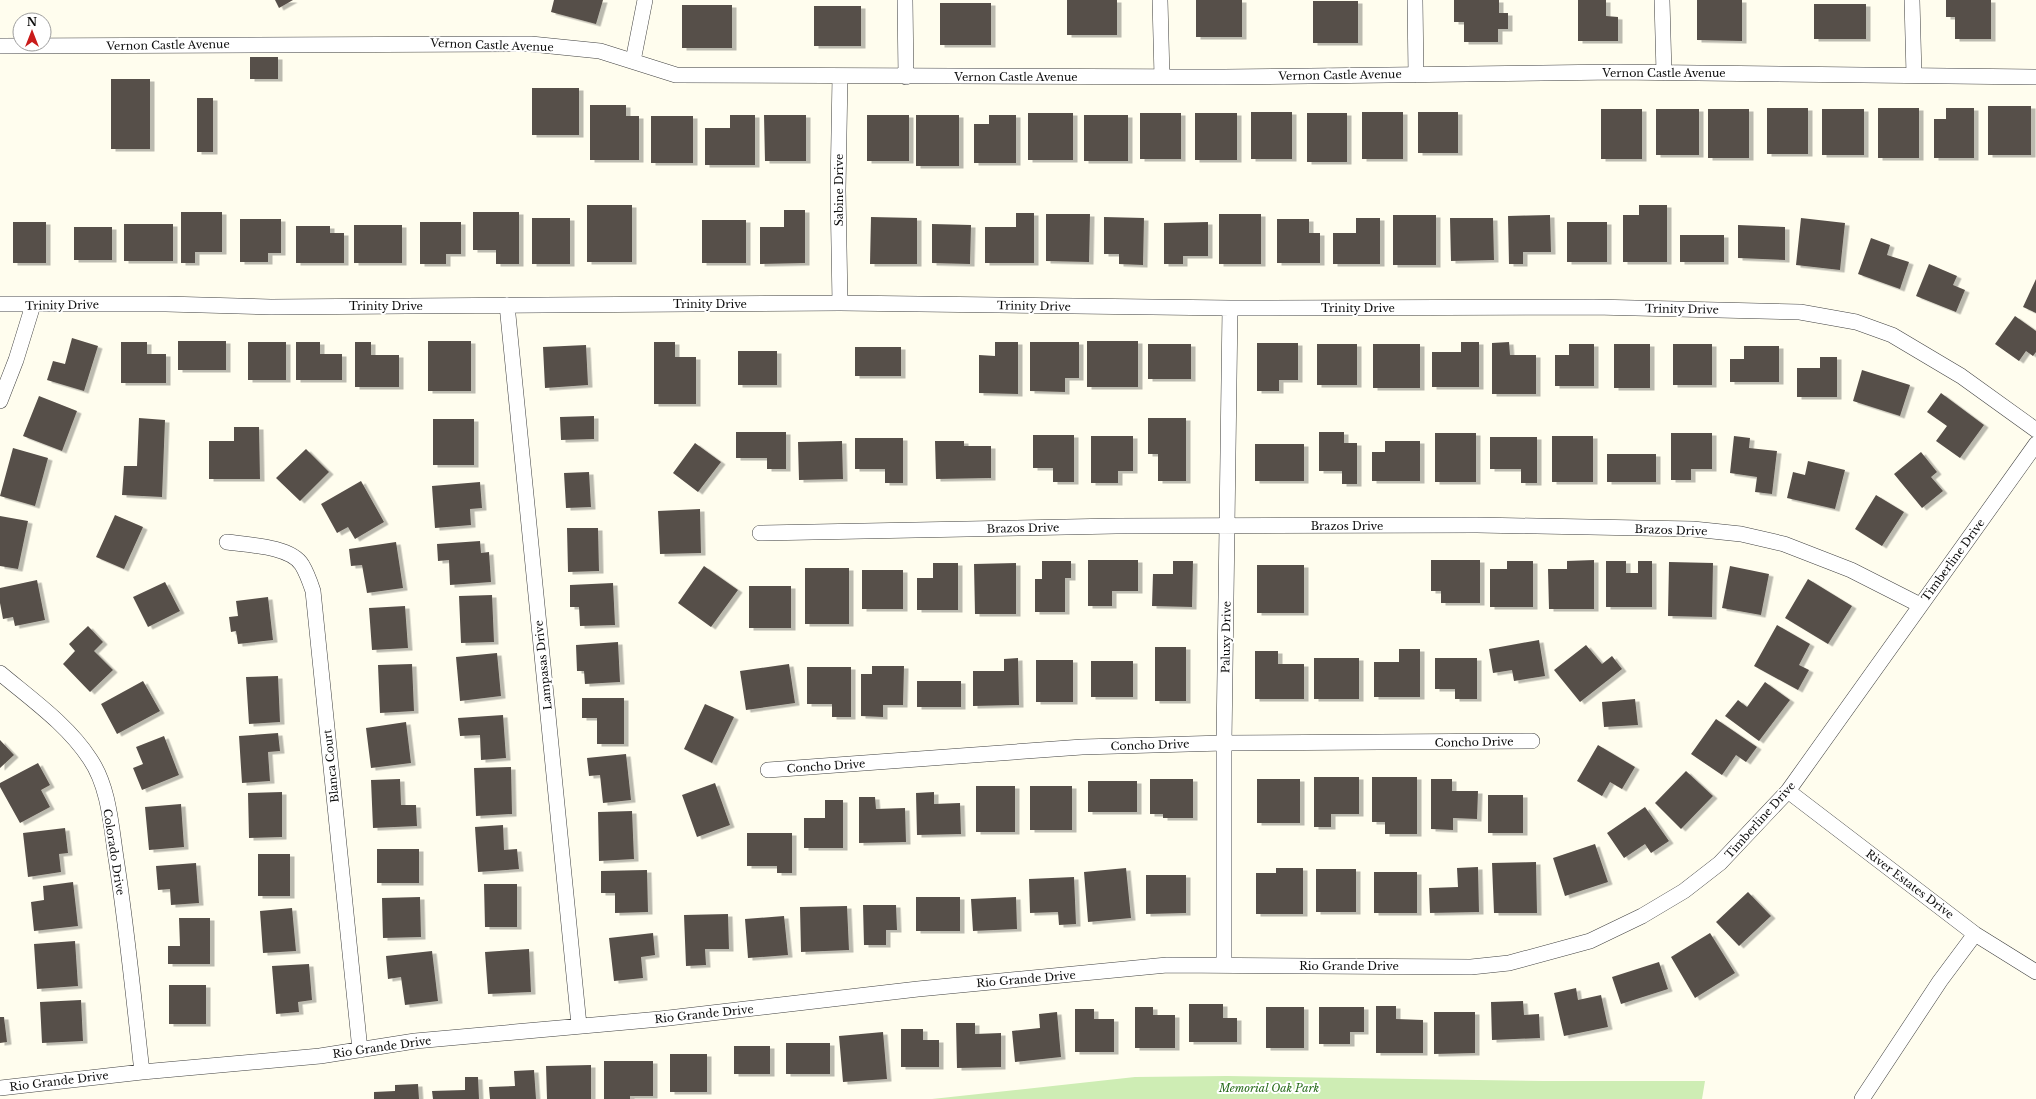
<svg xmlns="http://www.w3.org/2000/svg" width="2036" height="1099" viewBox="0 0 2036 1099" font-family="'Libre Baskerville',serif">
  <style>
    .green { fill: #ceedb4 }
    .building { fill: #574f49; filter: url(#shadow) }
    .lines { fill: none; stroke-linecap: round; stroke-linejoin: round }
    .street-casing { stroke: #404040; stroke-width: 16 }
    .street { stroke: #fff; stroke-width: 15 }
    .labels { text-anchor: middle; stroke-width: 4; stroke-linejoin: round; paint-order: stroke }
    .street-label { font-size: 11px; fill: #0d0d0d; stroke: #fff }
    .park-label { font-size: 11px; font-style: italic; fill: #256a18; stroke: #fff }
  </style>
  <defs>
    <filter id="shadow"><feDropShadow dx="4.5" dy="2.5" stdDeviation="0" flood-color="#0004"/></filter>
  </defs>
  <rect width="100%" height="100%" fill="#fffdee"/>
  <!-- green -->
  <path class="green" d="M1227,1076l317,5h161l-3,18h-770l203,-22z"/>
  <!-- building -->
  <path class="building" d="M275,0h18l-14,8z
    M554,0h49l-7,24 -45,-12z
    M1067,0h50v35h-50z
    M1196,0h46v37h-46z
    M1454,0h45v13h9v16h-10v13h-34v-20h-10z
    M1578,0h28v16l12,1v24h-40z
    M1697,0h45v41l-45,-1z
    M1946,0h45v39h-36v-22h-9z
    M1313,1h45v42h-45z
    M940,3h51v42h-51z
    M1814,4h52v35h-52z
    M682,5h50v43h-50z
    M814,6h47v40h-47z
    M250,57h28v22h-28z
    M111,79h39v70h-39z
    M532,88h47v47h-47z
    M197,98h16v54h-16z
    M590,105h36v11h13v44h-49z
    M1988,106h43v49h-43z
    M1767,108h41v46h-41z
    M1878,108h41v50h-41z
    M1946,108h28v50h-40v-39h12z
    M1601,109h41v50h-41z
    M1656,109h43v46h-43z
    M1708,109h41v49h-41z
    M1822,109h42v46h-42z
    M1251,112h41v47h-41z
    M1362,112h41v47h-41z
    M1418,112h40v41h-40z
    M1028,113h45v47h-45z
    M1140,113h41v46h-41z
    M1195,113h42v47h-42z
    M1307,113h40v49h-40z
    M730,115h25v50h-50v-37h25z
    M764,115h42v46h-41z
    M867,115h42v46h-42z
    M916,115h43v51h-43z
    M989,115h27v48h-42v-39h15z
    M1084,115h44v46h-44z
    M651,116h42v47h-42z
    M587,205h45v57h-45z
    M1639,205h28v57h-44v-47h16z
    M784,210h21v53l-45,1v-37h24z
    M181,212h41v40h-27v11h-14z
    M473,212h46v52h-23v-14h-23z
    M1016,213h18v50h-49v-36h31z
    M1046,214h44l-1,48 -43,-1z
    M1219,214h42v50h-42z
    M1393,215h43v50h-43z
    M1550,215l1,37h-28v12h-14l-1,-48z
    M871,217l46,1v46h-47z
    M1104,217l40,1 -1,47 -24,-1v-10h-15z
    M532,218h38v46h-38z
    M1356,218h24v46h-47v-31h23z
    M1450,218h43l1,42 -43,1z
    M1801,218l44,5 -5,47 -44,-5z
    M240,219h41v34h-13v9h-28z
    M1277,219h32v14h11v30h-43z
    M702,220h44v43h-44z
    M13,222h33v41h-33z
    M420,222h41v32h-15v10h-26z
    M1208,222v34h-25v8h-19v-41z
    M1567,222h40v40h-40z
    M124,224h49v37h-49z
    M932,224l39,1 -1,39 -38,-1z
    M354,225h48v38h-48z
    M1738,225l47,2v33l-47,-2z
    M296,226h34v7h14v30h-48z
    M74,227h38v33h-38z
    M1680,235h44v27h-44z
    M1871,238l19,7 -3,10 22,7 -9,27 -42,-15z
    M1929,264l28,12 -4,9 12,5 -9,22 -40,-16z
    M2036,279v34l-13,-6z
    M2015,316l21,15v21l-3,4 -7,-5 -7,10 -24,-17z
    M72,338l26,8 -14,45 -37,-11 6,-19 12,3z
    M178,341h48v29h-48z
    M428,341h43v50h-43z
    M1087,341h51v46h-51z
    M121,342h26v12h19v29h-45z
    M248,342h38v38h-38z
    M296,342h24v12h22v26h-46z
    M355,342h16v13h28v32h-44z
    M654,342h21v15h21v47h-42z
    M995,342h23v52l-39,-1v-38l16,1z
    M1030,342h49v36h-14v14l-35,-1z
    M1461,342h18v45h-47v-35h29z
    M1509,342l1,13h26v39h-44v-51z
    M1257,343h41v37h-19v11h-22z
    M1148,344h43v35h-43z
    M1317,344h40v41h-40z
    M1373,344h47v44h-47z
    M1569,344h25v42h-39v-31h14z
    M1614,344h36v44h-36z
    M1673,344h39v41h-39z
    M586,345l2,40 -43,3 -2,-41z
    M1744,346h35v36h-49v-23h14z
    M855,347h46v29h-46z
    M738,351h39v34h-39z
    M1820,357h17v40h-40v-29h23z
    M1862,370l48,15 -10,31 -47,-15z
    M1941,393l43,32 -24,33 -24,-17 11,-15 -20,-14z
    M39,396l38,15 -15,40 -39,-15z
    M594,416v23l-33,1 -1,-23z
    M139,418l26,2 -3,77 -40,-2 2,-29h13z
    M1148,418h38v63h-28v-27h-10z
    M433,419h41v46h-41z
    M234,427h25l1,52h-51v-38h25z
    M736,432h50v37h-19v-11h-31z
    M1319,432h25v11h13v41h-15v-13h-23z
    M1435,433h41v49h-41z
    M1671,433h41v36h-21v11h-20z
    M1033,435h41v47h-21v-14h-20z
    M1091,436h42v35h-15v12h-27z
    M1552,436h41v46h-41z
    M1734,436l16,2 -1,10 28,3 -5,43 -17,-2 2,-15 -27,-4z
    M1490,437h47v46h-16v-14h-31z
    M855,438h48v45h-18v-14h-30z
    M842,441l1,38 -44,1 -1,-38z
    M935,441h29v5h27v32l-55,1z
    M1385,441h35v40h-48v-29h13z
    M695,443l26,19 -23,30 -25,-19z
    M1255,444h49v37h-49z
    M13,448l35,10 -13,48 -35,-10z
    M306,449l23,23 -29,29 -24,-23z
    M1921,452l16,20 -6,5 12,14 -21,17 -28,-34z
    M1607,454h49v28h-49z
    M1808,461l37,9 -10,39 -48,-11 6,-26 12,3z
    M589,472l2,35 -25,1 -2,-35z
    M361,481l23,41 -29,17 -7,-12 -11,6 -16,-29z
    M480,482l2,26 -12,1 1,16 -36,3 -3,-42z
    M1876,495l28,17 -22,34 -27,-17z
    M700,509l1,44 -41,1 -2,-43z
    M115,515l28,12 -19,42 -28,-12z
    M0,516l28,5 -10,48 -18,-3z
    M567,528h31l1,43 -31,1z
    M480,541l1,12 8,-1 2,30 -41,3 -1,-25 -11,1 -1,-17z
    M396,542l7,46 -36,5 -5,-28 -11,1 -2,-17z
    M1088,560h50v31h-26v15h-24z
    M1431,560h49v43h-39v-12h-10z
    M1594,560v49h-45l-1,-40h19v-8z
    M1042,561h29v17h-6v34h-30v-33h7z
    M1173,561h20l-1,46 -40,-1 1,-32h20z
    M1507,561h26v46h-43v-38h17z
    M1606,561h20v12h12v-12h14v46h-46z
    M1669,562l44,1 -1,54 -44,-1z
    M933,563h25v47h-41v-32h16z
    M1016,563v51h-41l-1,-50z
    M1257,565h47v48h-47z
    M704,566l34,24 -27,37 -33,-24z
    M1730,566l39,8 -8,41 -39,-7z
    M805,568h44v56h-44z
    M862,570h41v39h-41z
    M1808,579l44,27 -24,38 -43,-26z
    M37,580l8,40 -30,6 -2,-9 -10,2 -3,-16v-15z
    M165,582l15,29 -32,16 -15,-30z
    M613,583l2,42 -35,1 -1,-19h-9v-22z
    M749,586h42v42h-42z
    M492,595l2,47 -33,1 -2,-47z
    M268,597l5,43 -35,4 -2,-13 -5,1 -2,-15 9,-1 -2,-15z
    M405,606l3,42 -36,2 -3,-42z
    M1777,625l33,19 -11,21 10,5 -11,20 -44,-24z
    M88,626l15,16 -9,9 19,19 -23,22 -27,-28 12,-13 -6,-7z
    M1539,640l6,36 -31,5 -2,-11 -19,3 -4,-24z
    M618,642l2,40 -35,2 -1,-13h-7l-1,-26z
    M1586,645l16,19 10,-8 10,13 -42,33 -26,-32z
    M1155,647h31v54h-31z
    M1399,649h21v48h-46v-35h25z
    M1255,651h23v13h26v35h-49z
    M497,653l4,43 -41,5 -4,-44z
    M1018,658l1,47 -46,1v-35h31v-12z
    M1314,658h45v41h-45z
    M1435,658h42v41h-22v-10h-20z
    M1036,660h37v42h-37z
    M1091,661h42v36h-42z
    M412,664l2,47 -34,2 -2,-48z
    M789,664l6,39 -49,7 -6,-39z
    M872,666h32l-1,39h-20v12l-22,-1v-42h11z
    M807,667h44v50h-19v-13h-25z
    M278,676l2,46 -31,2 -3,-47z
    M143,681l17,30 -43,23 -16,-30z
    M917,681h44v26h-44z
    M1765,682l25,18 -31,41 -34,-25 13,-16 9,7z
    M582,698h42v46h-27v-26h-15z
    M1635,699l3,26 -34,2 -2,-25z
    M705,704l29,13 -22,46 -28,-14z
    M503,715l3,43 -25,2 -1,-25 -20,1 -2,-18z
    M1716,719l41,28 -11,15 -10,-7 -14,20 -31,-21z
    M406,722l5,41 -40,5 -5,-40z
    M278,733l2,18 -12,1 2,29 -28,2 -3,-47z
    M164,736l15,39 -37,15 -9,-22 10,-4 -7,-17z
    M0,740l14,15 -14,13z
    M1598,745l37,22 -13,22 -12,-7 -8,14 -25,-15z
    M626,754l5,46 -28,3 -3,-28 -11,1 -2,-18z
    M38,763l12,22 -9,5 9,17 -30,16 -20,-36v-4z
    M511,767l1,47 -36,2 -2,-48z
    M1686,771l27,25 -32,33 -26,-26z
    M1314,777h45v37h-28v13h-17z
    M1372,777h45v57h-32v-12h-13z
    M400,779l1,26h15l1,21 -44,2 -2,-48z
    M1150,779h43v39h-30v-4h-13z
    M1257,779h43v44h-43z
    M1431,779h21v12h26l-1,28 -24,-1v12l-22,-1z
    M1088,781h49v31h-49z
    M715,783l15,42 -33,12 -15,-42z
    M976,786h39v46h-39z
    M1030,786h42v44h-42z
    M282,792v45l-33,1 -1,-45z
    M934,792v12l26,-1 1,31 -44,1 -1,-42z
    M1488,795h35v38h-35z
    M859,797h16l1,12 29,-1 1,34 -47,1z
    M825,800h18v48h-39v-30h21z
    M181,804l3,43 -35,3 -4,-43z
    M1645,807l24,34 -18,12 -6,-9 -21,14 -17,-25z
    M632,811l2,48 -35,2 -1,-49z
    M503,825l1,25 13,-1 2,20 -41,3 -3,-45z
    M65,828l3,25 -9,1 2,18 -33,5 -5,-44z
    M747,833h45v40h-15v-7h-30z
    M1595,844l13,38 -43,14 -12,-38z
    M377,849h42v34h-42z
    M258,854h32v42h-32z
    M1536,862l1,51h-43l-2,-50z
    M196,863l3,40 -28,2 -1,-16 -12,1 -2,-24z
    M1478,867l1,45 -49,1 -1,-25 29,-1 -1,-19z
    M1126,868l5,50 -43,4 -4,-50z
    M1276,868h27v46h-47v-41h20z
    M1316,869h40v43h-40z
    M647,870l1,42 -33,1v-20h-14v-22z
    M1374,872h43v41h-43z
    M1146,875h40v38l-40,1z
    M1074,877l2,47 -17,1 -1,-13 -28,1 -1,-34z
    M73,882l5,44 -44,5 -3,-29 13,-2 -1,-14z
    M484,884h33v43h-32z
    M1748,892l23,24 -32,30 -23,-24z
    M420,897l1,40 -38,1 -1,-40z
    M916,897h44v34h-44z
    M1016,897l1,32 -44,2 -2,-32z
    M863,905h33l1,25h-11v15h-22z
    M847,906l2,44 -48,2 -1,-45z
    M292,908l4,43 -33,2 -3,-42z
    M728,914l1,35h-24l1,16 -20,1 -2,-51z
    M784,916l4,39 -40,3 -3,-39z
    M179,918h31v46h-42v-18h12z
    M653,933l2,22 -14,2 2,21 -29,3 -5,-43z
    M1710,933l25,40 -40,25 -24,-41z
    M75,941l3,45 -41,3 -3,-45z
    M529,949l2,43 -43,2 -3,-42z
    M432,951l6,50 -33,4 -4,-28 -13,2 -2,-23z
    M1659,962l9,27 -47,15 -9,-27z
    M309,964l3,36 -14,2 1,10 -23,2 -4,-48z
    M169,985h37v39h-37z
    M1576,988l2,12 23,-5 7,32 -44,9 -10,-43z
    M81,1000l2,41 -41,2 -2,-41z
    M1523,1001l1,14 15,-1 1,24 -48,2 -1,-38z
    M1189,1004h34v14h14v24h-48z
    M1376,1006h20v13l27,1v33h-47z
    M1135,1007h18v8h22v33h-40z
    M1266,1007h38v41h-38z
    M1319,1007h45v25h-14v12h-31z
    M1075,1009h19v10h20v33h-39z
    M1057,1012l4,45 -46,5 -3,-31 28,-3 -1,-14z
    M1434,1012h41v41l-41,1z
    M0,1017h4l3,25 -7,1z
    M956,1023h19v11l26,-1v34l-44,1z
    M901,1029h22v11h16v27h-38z
    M883,1032l4,47 -44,3 -4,-46z
    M786,1043h44v31h-44z
    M734,1046h36v28h-36z
    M670,1054h37v38h-37z
    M604,1061h49v35h-23v3h-26z
    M591,1065v34h-44l-1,-33z
    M534,1070l2,29h-46l-1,-12 26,-1 -1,-15z
    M465,1077h13l1,22h-46l-1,-8 33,-1z
    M418,1084l1,15h-45v-7l21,-1v-6z"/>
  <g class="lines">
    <defs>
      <path id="street" d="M905,0l1,77
        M1160,0l2,77
        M1415,0l1,75
        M1662,0l2,73
        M1912,0l2,75
        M0,46l531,-2 69,7 76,24 548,2 392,-5 420,5
        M633,61l12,-61
        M840,303l-2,-113 2,-114
        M0,304h166l105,3 569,-4 390,5 364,-1 206,5 56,10 36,13 69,41 75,54
        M507,305l72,720
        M0,401l16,-41 17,-55
        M760,533l356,-7 361,-1 216,4 48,5 43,10 67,26 69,35
        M227,542c20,3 64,4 75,23 5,8 8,17 11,26l47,459
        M0,673c31,26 68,52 90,86 19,28 21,66 26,99 11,71 18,143 26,214
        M768,770l314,-23 142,-4 308,-2
        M1788,791l187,143 61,38
        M1224,965v-222l6,-435
        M0,1088l142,-16 178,-16 95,-15 245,-22 258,-30 249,-24 304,2 38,-4 81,-22 52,-25 42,-25 36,-28 68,-72 248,-347
        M1862,1099l78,-118 35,-47"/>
    </defs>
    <!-- street casing -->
    <use href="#street" class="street-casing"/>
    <!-- street -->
    <use href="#street" class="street"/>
  </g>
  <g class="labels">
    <!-- street labels -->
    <g class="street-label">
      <text transform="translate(168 45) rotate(-1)" y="4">Vernon Castle Avenue</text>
      <text transform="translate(492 45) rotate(2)" y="4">Vernon Castle Avenue</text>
      <text x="1664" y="77">Vernon Castle Avenue</text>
      <text transform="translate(1340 75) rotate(-1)" y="4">Vernon Castle Avenue</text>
      <text x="1016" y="81">Vernon Castle Avenue</text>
      <text transform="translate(839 190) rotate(-90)" y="4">Sabine Drive</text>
      <text x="710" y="308">Trinity Drive</text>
      <text transform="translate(62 305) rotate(-1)" y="4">Trinity Drive</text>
      <text x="386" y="310">Trinity Drive</text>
      <text transform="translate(1034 306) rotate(1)" y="4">Trinity Drive</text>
      <text x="1358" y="312">Trinity Drive</text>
      <text transform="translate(1682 309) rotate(1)" y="4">Trinity Drive</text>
      <text x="1347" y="530">Brazos Drive</text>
      <text transform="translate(1023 528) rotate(-1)" y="4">Brazos Drive</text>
      <text transform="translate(1671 530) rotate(2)" y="4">Brazos Drive</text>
      <text transform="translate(1953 560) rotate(-54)" y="4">Timberline Drive</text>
      <text transform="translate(1226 637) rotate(-89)" y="4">Paluxy Drive</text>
      <text transform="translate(543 665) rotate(-96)" y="4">Lampasas Drive</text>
      <text transform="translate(1474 742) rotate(-1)" y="4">Concho Drive</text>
      <text transform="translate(1150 745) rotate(-2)" y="4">Concho Drive</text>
      <text transform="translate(331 766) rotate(-96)" y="4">Blanca Court</text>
      <text transform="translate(826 766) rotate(-4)" y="4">Concho Drive</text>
      <text transform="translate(1760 820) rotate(-48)" y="4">Timberline Drive</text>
      <text transform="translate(114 852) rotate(81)" y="4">Colorado Drive</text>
      <text transform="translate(1910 884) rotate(37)" y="4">River Estates Drive</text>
      <text x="1349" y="970">Rio Grande Drive</text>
      <text transform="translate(1026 979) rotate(-5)" y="4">Rio Grande Drive</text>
      <text transform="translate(704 1014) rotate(-6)" y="4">Rio Grande Drive</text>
      <text transform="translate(382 1047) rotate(-8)" y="4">Rio Grande Drive</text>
      <text transform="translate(59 1081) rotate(-7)" y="4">Rio Grande Drive</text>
    </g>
    <!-- park labels -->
    <g class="park-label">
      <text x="1269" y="1092">Memorial Oak Park</text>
    </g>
  </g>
  <!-- north arrow -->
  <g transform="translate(32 32)"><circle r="19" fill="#ffffff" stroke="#9e9e9e"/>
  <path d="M0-3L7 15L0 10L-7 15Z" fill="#c91b1a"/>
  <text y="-6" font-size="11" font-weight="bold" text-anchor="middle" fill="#0d0d0d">N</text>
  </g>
</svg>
